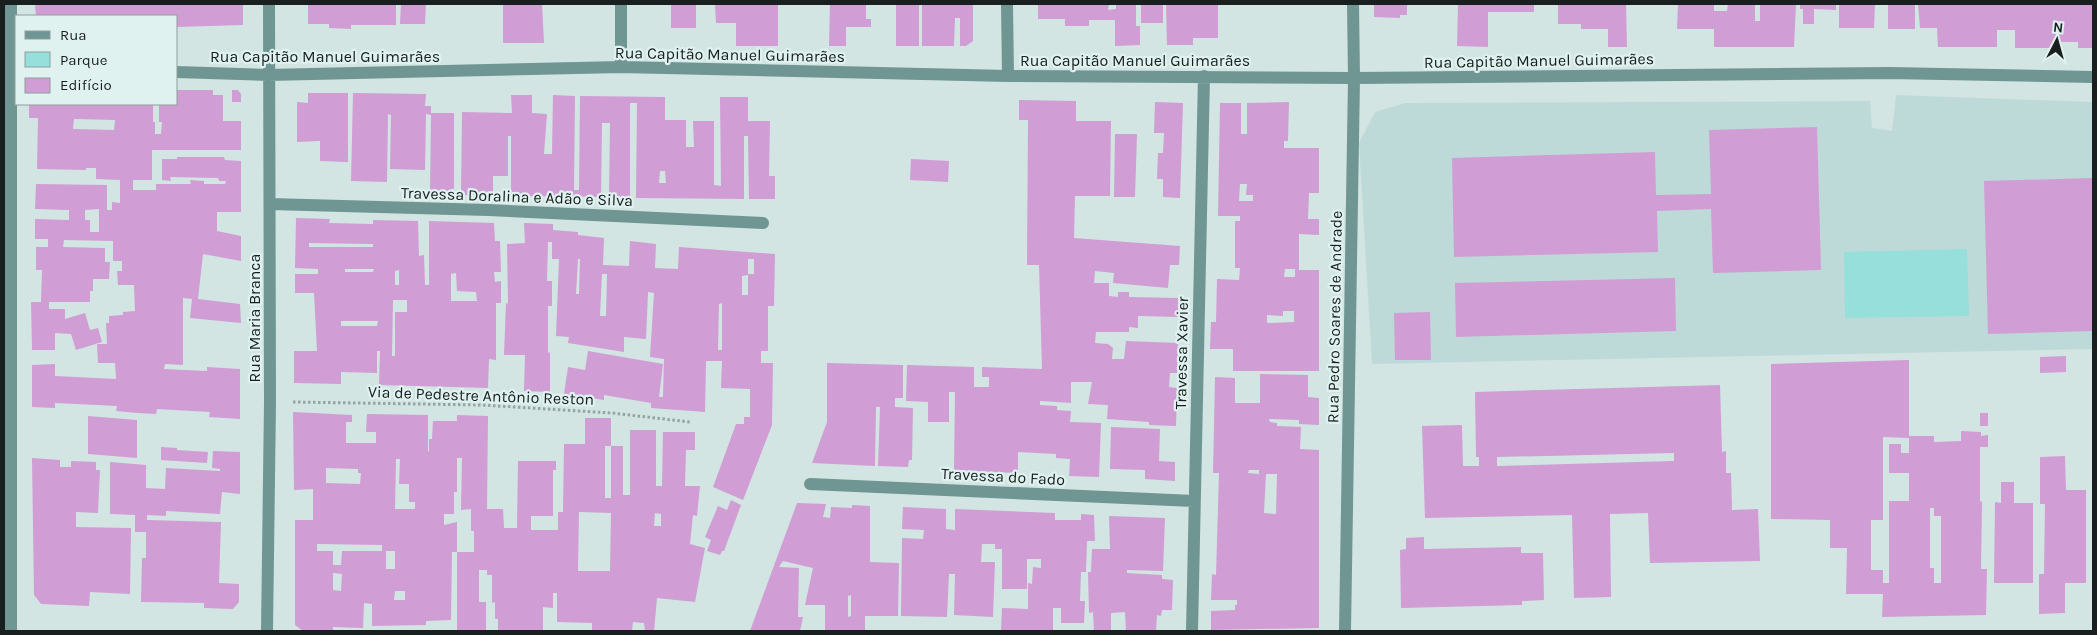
<svg xmlns="http://www.w3.org/2000/svg" width="2097" height="635" viewBox="0 0 2097 635" font-family="Karla,sans-serif">
  <style>
    .built { fill: #bedad8 }
    .green { fill: #97dfdb }
    .building { fill: #d09dd5; fill-rule: evenodd }
    .lines { fill: none; stroke-linecap: round; stroke-linejoin: round }
    .path { stroke: #95a4a2; stroke-width: 3; stroke-dasharray: 2.5 2.5; stroke-linecap: butt }
    .minor { stroke: #6f9693; stroke-width: 12 }
    .labels { text-anchor: middle; stroke-width: 4.5; stroke-linejoin: round; paint-order: stroke }
    .street-label { font-size: 16px; fill: #181f1e; stroke: #dff2f0 }
  </style>
  <rect width="100%" height="100%" fill="#d2e5e3"/>
  <!-- built -->
  <path class="built" d="M1896,95l197,7v247l-721,15 -13,-221 16,-31 30,-9 465,-2 2,27 20,3z"/>
  <!-- green -->
  <path class="green" d="M1967,249l2,67 -124,2 -1,-66z"/>
  <!-- building -->
  <path class="building" d="M35,4h208v21l-67,2v-11h-140z
    M308,4h88v21h-45v4l-22,-1v-4h-21z
    M401,4h25l-1,20h-25z
    M503,4h39l2,39h-41z
    M671,4h25v24h-25z
    M715,4h63v42h-42v-23h-20z
    M830,4h36v15h5v8h-25v19h-17z
    M896,4h23v42h-23z
    M922,4h51v37l-7,5h-6v-28h-5l-1,28h-32z
    M1038,4h71l-1,6 8,-1v-5h20v22h4v19l-25,1v-26h-26v6h-24v-7h-27z
    M1141,4h22v19h-22z
    M1166,4h52v34h-25v7h-26z
    M1374,4h33v11h-7v3l-26,-1z
    M1458,4h76v8h-46v35l-31,-1z
    M1558,4h68l1,43h-19v-18h-27v-5h-23z
    M1678,4h36v7h13l1,-7h27v17h5v-17h36l-2,43h-80v-18h-37z
    M1800,4h36v6l-22,-1v15h-11v-15h-3z
    M1839,4h36l-1,24h-35z
    M1888,4h27v25h-27z
    M1918,4h175v44h-15v-6h-18v6h-45v-18h-18v17h-59l-1,-19h-17z
    M176,90h37v5h10v26h18v29h-89v30h-19v10h23v-6h35l-1,-4 14,1v3h21l1,-3h-7l-1,-3 -48,-1 1,4 -9,-1v-21h15v-2h47l1,3 16,1v51h-24v19l24,5v25l-38,-7 -5,45 42,5 1,19 -51,-5 2,-19 -9,-1v67l-18,-1 -1,5 43,2v-4l33,2v50l-31,-2 1,-5 -53,-3 -1,5 -19,-1 -21,-2 1,-5 -62,-3v5l-23,-1v-42l23,-1v12l61,3 -1,-16h-17l-1,-19h10l-1,-21h3v-7l14,-1v-3l12,-1 -1,-26h-16l-1,-14h5v-10h-9v-20l-49,-1 -1,7 42,1v14h5l-1,17h-16v12h-3v11h-41v7h16v10l20,-6 5,17 8,-2 4,14 -26,8 -5,-16 -16,-1v17h-23l-1,-48h10l1,-32h-6v-23h12v-8h-13v-20l34,1v-10l-34,-1 1,-25 71,1v25h5v-8l8,1v-23l-24,-1v-11h-10v2l-49,-1 1,-51h-9v-14h124v18h2v12h6l1,-12h-3v-18h17zM74,119l41,1 -1,10 -41,-1zM99,209v23h-9v-12h-5v-10z
    M232,90h6l3,4v8h-9z
    M308,93h40v69l-28,-1v-20l-23,1v-40l11,1z
    M353,93l73,1 -1,12h6v7h23v76h-3v6l-21,-1 1,-79 -5,-1 -1,56 -35,-1 1,-54 -3,-1 -1,68 -36,-1z
    M511,95h21v18l15,1 -3,40h8l1,-59 22,1 -1,94h5l1,-94 85,1v23h21v27h8l-1,-26h21v64l7,1 -1,-89h28v24h22l-1,55h6v23h-26l-1,-63h-4v63l-108,-1 1,-95h-7v95l-21,-1 1,-74h-8l-1,74 -90,-1v-60h-3v40h-15v20l-32,-1 1,-83 50,1zM660,171h5l1,12h-7z
    M1019,100l57,1v20h35l-1,75h-35l-1,42 106,8 -1,19h-9l-2,23 -55,-5 1,-10 -19,-2 -1,12h15v13l9,1v-5h11v5l49,1v19l-40,-1v12l-9,-1v5h-33l-1,11 13,1 5,4 -1,11h12l2,-18 52,2 -1,30h-7l-1,14 8,1 -1,38 -27,-1v-3l-42,-3 1,-14 -20,-1 4,-22h-21v21l-31,-2v4l17,1v4l14,1 -1,11 31,1 -2,54 -30,-1 1,-17 -14,-1v-4l-38,-2v21l-64,-3 1,-78h-6v30h-21v-20l-22,-1 1,-36 67,2v20h15v-10h-7v-10l60,2 -3,-104h-12l1,-145h-9z
    M1155,102l28,1 -3,95 -17,-1v-18h-6l1,-26h5l1,-20h-10z
    M1289,102l-1,39h-4v7h35v45h-10l-1,26h11v16l-20,-1v36h20v101h-86v-22h-23l1,-27h5l1,-43 22,1 1,-12h-5v-47h5v-5h-22l2,-113h21v31h6v-31zM1240,184h7l-1,11h7v6h-14zM1285,269h10v8h-11zM1283,311h11v11l-27,1v-8l16,1z
    M1817,127l4,143 -108,3 -2,-64 -54,2 1,41 -204,5 -2,-99 203,-6 1,43 55,-1 -2,-64z
    M1115,134h22l-2,63h-21z
    M911,159l38,2 -1,21 -38,-2z
    M2093,178v153l-105,3 -4,-153z
    M296,218l34,1 -1,4 44,1v-4l45,1 1,35 5,-1 1,30h4v-64l65,2 1,18h5l1,31h-7l1,10 6,-1v22h-5v57l-7,-1 -1,29 -109,-3 1,-34h-3v22l-36,-1v12l-47,-1v-32h23l-3,-58h-19v-19h23v-5l-23,-1zM309,243l64,1v3h-64zM345,269h29l-1,3h-28zM399,270v15h-4v-14zM456,273l1,18 19,1 1,9h-26v-27zM393,300h14v12h-12v44h-3zM341,321h37l-1,5h-36z
    M524,223l29,1v6l25,2v3l26,3 -1,27 26,1 1,-25 26,3 -1,24 23,1 1,-22 96,7 -1,52h-6v45h-7v12h12l-1,62 -29,75 -30,-13 23,-63h8v-7h6v-28l-29,-1 1,-27h-16l-1,51 -54,-4v-5l-47,-8v5l-40,-6 4,-27 17,3 3,-19 75,13 -4,33h4l1,-38 -14,-2 4,-64 -6,-1 -2,47 -22,-2v15l-56,-9 1,-6 -13,-1 3,-77h-7v-17h-4l-1,39h5v25h-4v47l2,-1v40l-26,-1 1,-36h-21l2,-52 2,1 -1,-60 18,-1zM578,259h2l-1,35h-3zM748,259h6v15h-6zM602,274h5l-1,42h-6zM748,275v20h-6v-19zM722,303v47h-4l1,-46z
    M1675,278l1,53 -220,6 -1,-54z
    M1430,312l1,48h-36l-1,-47z
    M2066,356v16l-26,1v-16z
    M1909,360v76h25v6l27,-1v-10l20,1v4l7,-1v12h-8v54l2,1 -1,67h6l-1,46 -104,2 1,-23h-37l1,-46h-17v-28l-59,-1v-155zM1883,437l26,1v15h-8v-9h-12v29h20v28h-20v82h-6v-13h-12v-50h12zM1930,508h4v8h7v67h-7v-15h-4z
    M827,363l76,2v33h-8v9l18,1 -1,52h-3l-1,7 -30,-1 2,-59h-4l-1,59 -63,-3 15,-41z
    M1260,374l48,1v22l11,1v27l-20,-1v-4l-30,-1 1,3 7,1v3l24,1 -1,22 19,1v178l-108,2v-19l24,-1v-5h2v-5h-26l1,-26 4,1 3,-102h-6l2,-96 20,1v25h25zM1249,470h10v4l-11,-1zM1266,474h11l-1,40 -12,-1z
    M1720,385l2,67 4,-1v22h5l1,37 26,-1 2,52 -110,2 -2,-50 -38,1 1,83 -37,1 -2,-83 -147,3 -3,-92 40,-1 1,41h16v-9h-3l-1,-65zM1674,453v8l-177,5v-9z
    M293,412l59,3v7h-6v21h30v-11h-10l1,-18 61,1v36l1,1v-13h3l1,-18h24v-6l31,1 -1,93h16l1,19h13l1,-67h38v9h-3v46h-22v14h27v-18h5l1,-68h21v-26h26v28h-6v52h6v-52h12v49h7v-65h26v56h6l1,-54h32v18h-9l-1,36h15l-3,30 -4,-1 -3,29 15,4 -10,54 -38,-4 -3,33h-9l-1,-8 -11,-1 -1,9h-40v-8l-35,-1v-29h-4v15l-10,-1v24h-45v-12h-3v-17l-3,1v-28h-5v-5h-8v32h7v29h-29v-79h17v-21h-3v-22l-10,1 1,-52h-5v34h-3v22h-10v11l13,-3v30h-5l-1,68 -25,1v4l-54,1v-22l-8,-1 -1,25 -30,-1v4h-30l-8,-6v-105h18v-31l-19,1zM396,459h4l-1,25h10v18h6v7h-20zM326,468l32,1v4h3l-1,11 -34,-1zM579,512l32,1 -1,58h-32zM655,513l6,1v12h-7zM317,544l65,1v6h-40l-1,14h-8v-14h-16zM386,551h9v18h-9zM333,573l9,1 -1,17 -8,-1zM395,591h10v9h-11z
    M1980,413h8v13h-8z
    M88,416l49,4v38l-49,-4z
    M1111,427l49,2 -1,32 16,1v19l-30,-2v-9l-35,-1z
    M161,447l16,1v2l31,2 -1,11 -46,-3z
    M213,451l27,1v42l-18,-2 -2,22 -54,-3v5l-19,-1v5l74,2 -2,61 20,1v18l-6,7 -29,-1v-5l-63,-1 1,-44h4v-26h-11v-17l-25,-1v-52l36,3v23l19,1 1,-21 54,3v-2l-8,-1z
    M2065,456l1,34h20v93h-21v30l-26,1v-40h5l1,-70h-5v-47z
    M32,458l28,2v7h11v-6l25,1v8h4l-2,43 -22,-1v15l55,1 -1,66 -40,-2 -1,14 -48,-2 -7,-9z
    M2001,482h13v21h19v80h-39l1,-81 6,1z
    M731,500l10,5 -17,46h-2l-2,4 -13,-4 4,-11 -6,-3 13,-31 9,4z
    M797,503l29,1 -3,13 7,1 1,-11 21,1v-3l18,1v56l29,1 -1,53h-33v15h-40v-26h-20l8,-37 -30,-7 -4,6 20,1 -1,49h5l-3,14h-50zM851,595v21l-3,1v-21z
    M903,507l43,2v20l9,1v-21l100,4v7h26v-6l13,1 1,26h-8l-1,31h-5l-1,29h5l-1,22h-23v-15h-8v23h-52l1,-23 26,1v-26l4,1 1,-17 8,1v-9h-14v30h-25v-40h-7v-5h-13l-1,18h14l-2,55 -39,-2 1,-41h-6l-2,43 -46,-1 1,-78 21,1 1,-9 -22,-1z
    M1109,516l56,2 -2,53 -36,-1v3l35,2v4l11,1 -1,30h-10l-1,6 -4,-1 -1,16h-30l-1,-19 -14,1v18h-17l-1,-19 -4,1 -1,-41h3l1,-23h18z
    M1424,537v12l97,-2v6h22l1,47 -22,1v4l-121,3 -1,-58 6,-1v-11z"/>
  <g class="lines">
    <!-- path -->
    <path class="path" d="M293,402l189,3 130,8 78,9"/>
    <!-- minor -->
    <path class="minor" d="M11,4v627
      M621,4v63
      M1007,4l1,72
      M176,72l92,3 353,-8 387,9 346,2 536,-5 203,4
      M270,204l218,6 275,13
      M810,484l384,17
      M267,631l3,-229 -1,-398
      M1192,631l12,-555
      M1345,631l9,-553 -1,-74"/>
  </g>
  <g class="labels">
    <!-- street labels -->
    <g class="street-label">
      <text transform="translate(730 54) rotate(1)" y="6">Rua Capitão Manuel Guimarães</text>
      <text x="325" y="62">Rua Capitão Manuel Guimarães</text>
      <text x="1135" y="66">Rua Capitão Manuel Guimarães</text>
      <text transform="translate(1539 60) rotate(-1)" y="6">Rua Capitão Manuel Guimarães</text>
      <text transform="translate(517 196) rotate(2)" y="6">Travessa Doralina e Adão e Silva</text>
      <text transform="translate(1334 317) rotate(-89)" y="6">Rua Pedro Soares de Andrade</text>
      <text transform="translate(254 318) rotate(-90)" y="6">Rua Maria Branca</text>
      <text transform="translate(1181 353) rotate(-89)" y="6">Travessa Xavier</text>
      <text transform="translate(481 395) rotate(2)" y="6">Via de Pedestre Antônio Reston</text>
      <text transform="translate(1003 476) rotate(3)" y="6">Travessa do Fado</text>
    </g>
  </g>
  <!-- border -->
  <rect width="2097" height="635" fill="none" stroke="#181f1e" stroke-width="10"/>
  <!-- legend -->
  <rect x="15" y="15" width="162" height="90" fill="#dff2f0" stroke="#8f9e9c"/>
  <rect x="25" y="31" width="25" height="8" fill="#6f9693" stroke="#8f9e9c"/>
  <text x="60" y="40" font-size="15" fill="#181f1e">Rua</text>
  <rect x="25" y="52" width="25" height="15" fill="#97dfdb" stroke="#8f9e9c"/>
  <text x="60" y="65" font-size="15" fill="#181f1e">Parque</text>
  <rect x="25" y="78" width="25" height="15" fill="#d09dd5" stroke="#8f9e9c"/>
  <text x="60" y="90" font-size="15" fill="#181f1e">Edifício</text>
  <!-- north arrow -->
  <g transform="translate(2057 40) rotate(6)" stroke="#dff2f0" stroke-width="4" paint-order="stroke">
  <path d="M0-4L9 19L0 12L-9 19Z" fill="#181f1e"/>
  <text y="-8" font-size="14" font-weight="bold" text-anchor="middle" fill="#181f1e">N</text>
  </g>
</svg>
